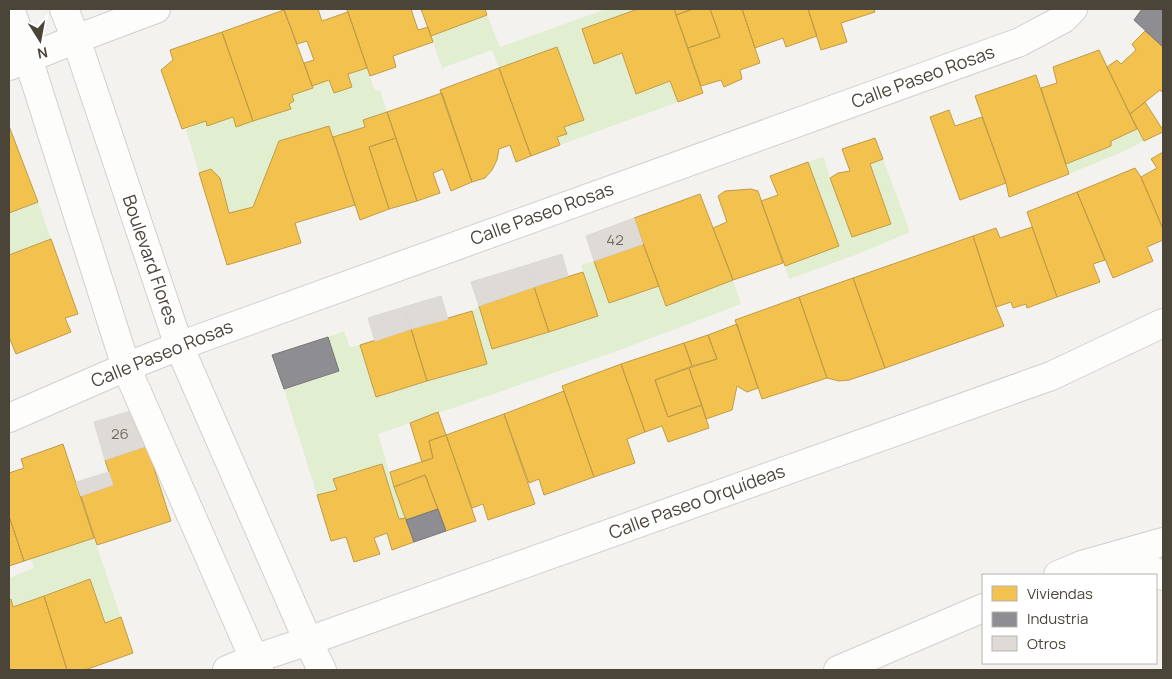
<svg xmlns="http://www.w3.org/2000/svg" width="1172" height="679" viewBox="0 0 1172 679" font-family="Manrope,sans-serif">
  <style>
    .green { fill: #e1eecf }
    .homes { fill: #f2c14e; stroke: #c09c48 }
    .industry { fill: #8d8d92; stroke: #797777 }
    .building { fill: #dedbd6; stroke: #dcd9d4 }
    .lines { fill: none; stroke-linecap: round; stroke-linejoin: round }
    .minor-casing { stroke: #d2d0cb; stroke-width: 30 }
    .minor { stroke: #fdfdfc; stroke-width: 28 }
    .labels { text-anchor: middle; stroke-width: 5; stroke-linejoin: round; paint-order: stroke }
    .number-label { font-size: 15px; fill: #706a61 }
    .street-label { font-size: 18px; fill: #4b4439; stroke: #fff }
  </style>
  <rect width="100%" height="100%" fill="#f4f2ee"/>
  <!-- green -->
  <path class="green" d="M606,9h32l-56,20 12,34 28,-10 14,40 34,-12 8,21 -118,43 -3,-8 10,-3 -3,-7 20,-7 -27,-72 -58,20 -7,-18 -50,18 -11,-32 56,-21 13,32z
    M367,68l8,23 5,-1 7,22 -24,8 2,7 -32,10 -4,-11 -50,15 -26,66 -24,6 -18,-44 -12,4 -13,-44 20,-8 1,4 26,-8 3,10 17,-6 41,-20 -2,-6 20,-7v-2l17,-6 5,13 18,-6 -4,-13z
    M1137,129l7,12 -17,9 -58,24 -3,-10 45,-18v-5z
    M823,157l29,80 39,-13 -21,-60 13,-5 27,73 -52,22 -69,25 -4,-13 54,-20 -31,-84z
    M38,202l13,37 -42,16v-42z
    M594,261l15,42 50,-17 7,20 67,-26 8,24 -124,47 -239,83 16,53 12,31 -7,1 -17,-55 -48,15 3,11 -20,5 -33,-106 55,-18 -11,-34 16,-6 6,16 10,-2 16,52 111,-33 -15,-53 7,-5 13,43 57,-16 49,-17 -17,-51z
    M94,538l27,79 -16,6 -15,-44 -77,28 -2,-7h-2v-22l25,-10 -3,-9z"/>
  <!-- homes -->
  <path class="homes" d="M287,9h31l4,12 26,-9 19,56 -19,6 4,13 -18,6 -5,-13 -17,6 -8,-23 10,-3 -7,-19 -10,3 -13,-34z
    M346,9h65l7,21 10,-3 5,15 -40,14 3,11 -26,9 -22,-64z
    M421,9h64l2,6 -56,21z
    M638,9h36l29,84 -25,9 -8,-21 -34,13 -14,-41 -28,11 -12,-35z
    M674,9h19l-17,6z
    M693,9h17l10,28 -32,11 -12,-33z
    M710,9h32l18,54 -20,7 2,9 -18,8 -3,-7 -20,6 -13,-38 32,-11z
    M742,9h66l9,27 -31,11 -3,-9 -28,10z
    M808,9h66l1,3 -34,11 6,19 -26,8z
    M284,10l29,78 -21,7 2,6 -5,3 2,5 -38,12 -31,-89z
    M1145,31l18,16v46l-3,-3 -30,24 -23,-47 10,-7 4,4 15,-14 -4,-6z
    M222,32l31,89 -17,6 -3,-10 -26,9 -1,-5 -24,8 -21,-59 12,-10 -3,-10z
    M557,47l27,73 -20,7 3,7 -10,3 3,8 -29,11 -32,-88z
    M1099,50l38,79 -26,12v5l-45,18 -25,-76 16,-5 -4,-16z
    M499,68l32,88 -15,6 -6,-17 -11,4 -2,11 -5,10 -7,8 -13,4 -32,-92z
    M1036,75l33,99 -60,23 -3,-14 -31,-87z
    M442,93l30,89 -21,9 -8,-22 -10,4 7,20 -23,8 -30,-89z
    M1145,102l18,28v2l-19,9 -14,-27z
    M949,110l6,16 27,-9 24,66 -46,17 -30,-83z
    M387,112l9,26 -27,9 20,62 -29,11 -27,-83 32,-10 -2,-7z
    M9,126l29,76 -29,11z
    M329,126l26,79 -60,18 6,20 -74,22 -28,-92 12,-4 9,9 9,35 24,-6 26,-66z
    M396,138l21,63 -28,8 -20,-62z
    M875,138l8,21 -13,5 21,60 -39,13 -22,-59 8,-5 12,-2 -8,-22z
    M1163,152v77l-22,-52 16,-9 -6,-9z
    M808,162l31,84 -54,20 -24,-65 17,-6 -8,-19z
    M1135,168l6,9 22,52v11l-16,7 6,14 -40,17 -36,-86z
    M751,189l7,2 25,72 -50,17 -20,-52 14,-6 -9,-26 7,-5z
    M1077,192l28,68 -12,4 7,18 -43,15 -30,-85z
    M700,194l33,86 -67,26 -32,-88z
    M1032,227l25,70 -30,11 -1,-4 -13,4 -2,-6 -15,5 -23,-71 23,-8 4,10z
    M973,236l23,71 8,19 -119,42 -32,-90z
    M51,239l27,75 -13,4 6,14 -55,22 -7,-17v-82z
    M643,244l16,42 -50,17 -15,-42z
    M583,272l15,44 -49,16 -15,-45z
    M853,278l32,90 -36,12 -10,1 -12,-3 -28,-81z
    M534,287l15,45 -57,17 -13,-43z
    M799,297l28,81 -65,21 -27,-79z
    M472,311l15,53 -60,17 -16,-52z
    M737,324l21,64 -11,4 -10,-6 -5,24 -26,9 -17,-51 28,-9 -9,-24z
    M411,329l16,52 -51,16 -16,-52z
    M708,335l9,24 -25,7 -8,-23z
    M684,343l8,23 -37,14 13,37 34,-12 7,23 -41,14 -6,-16 -17,6 -24,-68z
    M621,364l24,68 -18,7 8,24 -41,14 -32,-91z
    M689,368l13,37 -34,12 -13,-37z
    M564,391l30,86 -50,18 -5,-16 -10,4 -25,-69z
    M438,412l8,23 -17,6 4,17 -11,4 -12,-39z
    M504,414l31,90 -47,16 -5,-16 -11,4 -26,-73z
    M446,435l30,86 -30,10 -21,-56 -31,12 -4,-15 43,-14 -4,-17z
    M63,444l31,94 -70,23 -15,-45v-43l15,-5 -3,-9z
    M147,446l24,75 -74,24 -16,-49 32,-11 -8,-25z
    M382,464l17,55 7,-1 8,24 -22,8 -5,-17 -13,5 6,16 -26,8 -8,-25 -15,4 -14,-46 20,-5 -4,-11z
    M425,475l13,34 -32,11 -12,-33z
    M9,516l15,45 -15,5z
    M90,579l15,44 16,-6 12,36 -48,17h-18l-23,-74z
    M44,596l23,74h-58v-70l2,-1 2,8z"/>
  <!-- industry -->
  <path class="industry" d="M1142,9h21v36l-1,1 -28,-26z
    M328,337l11,34 -55,18 -12,-34z
    M438,509l8,22 -32,11 -8,-22z"/>
  <!-- building -->
  <path class="building" d="M634,218l9,26 -49,17 -8,-25z
    M562,254l6,22 -34,11 -7,-22z
    M527,265l7,22 -55,19 -8,-24z
    M441,296l7,23 -37,10 -7,-22z
    M404,307l7,22 -36,12 -7,-23z
    M134,410l13,36 -42,14 -11,-38z
    M109,472l4,13 -32,11 -5,-14z"/>
  <g class="lines">
    <defs>
      <path id="minor" d="M10,9l18,49 98,309 133,303
        M64,9l12,30 103,307 129,295 14,29
        M9,66l67,-27 80,-30
        M9,418l117,-51 53,-21 841,-304 43,-23 10,-10
        M1110,561c22,0 34,5 53,15
        M1058,575l24,-10 81,-23
        M227,670l27,-11 54,-18 743,-265 112,-53
        M838,670l145,-62"/>
    </defs>
    <!-- minor casing -->
    <use href="#minor" class="minor-casing"/>
    <!-- minor -->
    <use href="#minor" class="minor"/>
  </g>
  <g class="labels">
    <!-- number labels -->
    <g class="number-label">
      <text x="615" y="245">42</text>
      <text x="120" y="439">26</text>
    </g>
    <!-- street labels -->
    <g class="street-label">
      <text transform="translate(923 77) rotate(-20)" y="6">Calle Paseo Rosas</text>
      <text transform="translate(542 214) rotate(-20)" y="6">Calle Paseo Rosas</text>
      <text transform="translate(150 260) rotate(71)" y="6">Boulevard Flores</text>
      <text transform="translate(162 354) rotate(-22)" y="6">Calle Paseo Rosas</text>
      <text transform="translate(697 502) rotate(-20)" y="6">Calle Paseo Orquídeas</text>
    </g>
  </g>
  <!-- border -->
  <rect width="1172" height="679" fill="none" stroke="#4b4439" stroke-width="20"/>
  <!-- legend -->
  <rect x="982" y="574" width="175" height="90" fill="#ffffff" stroke="#b7b4b0"/>
  <rect x="992" y="586" width="25" height="15" fill="#f2c14e" stroke="#b7b4b0"/>
  <text x="1027" y="599" font-size="15" fill="#4b4439">Viviendas</text>
  <rect x="992" y="612" width="25" height="15" fill="#8d8d92" stroke="#b7b4b0"/>
  <text x="1027" y="624" font-size="15" fill="#4b4439">Industria</text>
  <rect x="992" y="636" width="25" height="15" fill="#dedbd6" stroke="#b7b4b0"/>
  <text x="1027" y="649" font-size="15" fill="#4b4439">Otros</text>
  <!-- north arrow -->
  <g transform="translate(40 40) rotate(169)" stroke="#ffffff" stroke-width="4" paint-order="stroke">
  <path d="M0-4L9 19L0 12L-9 19Z" fill="#4b4439"/>
  <text y="-8" font-size="14" font-weight="bold" text-anchor="middle" fill="#4b4439">N</text>
  </g>
</svg>
